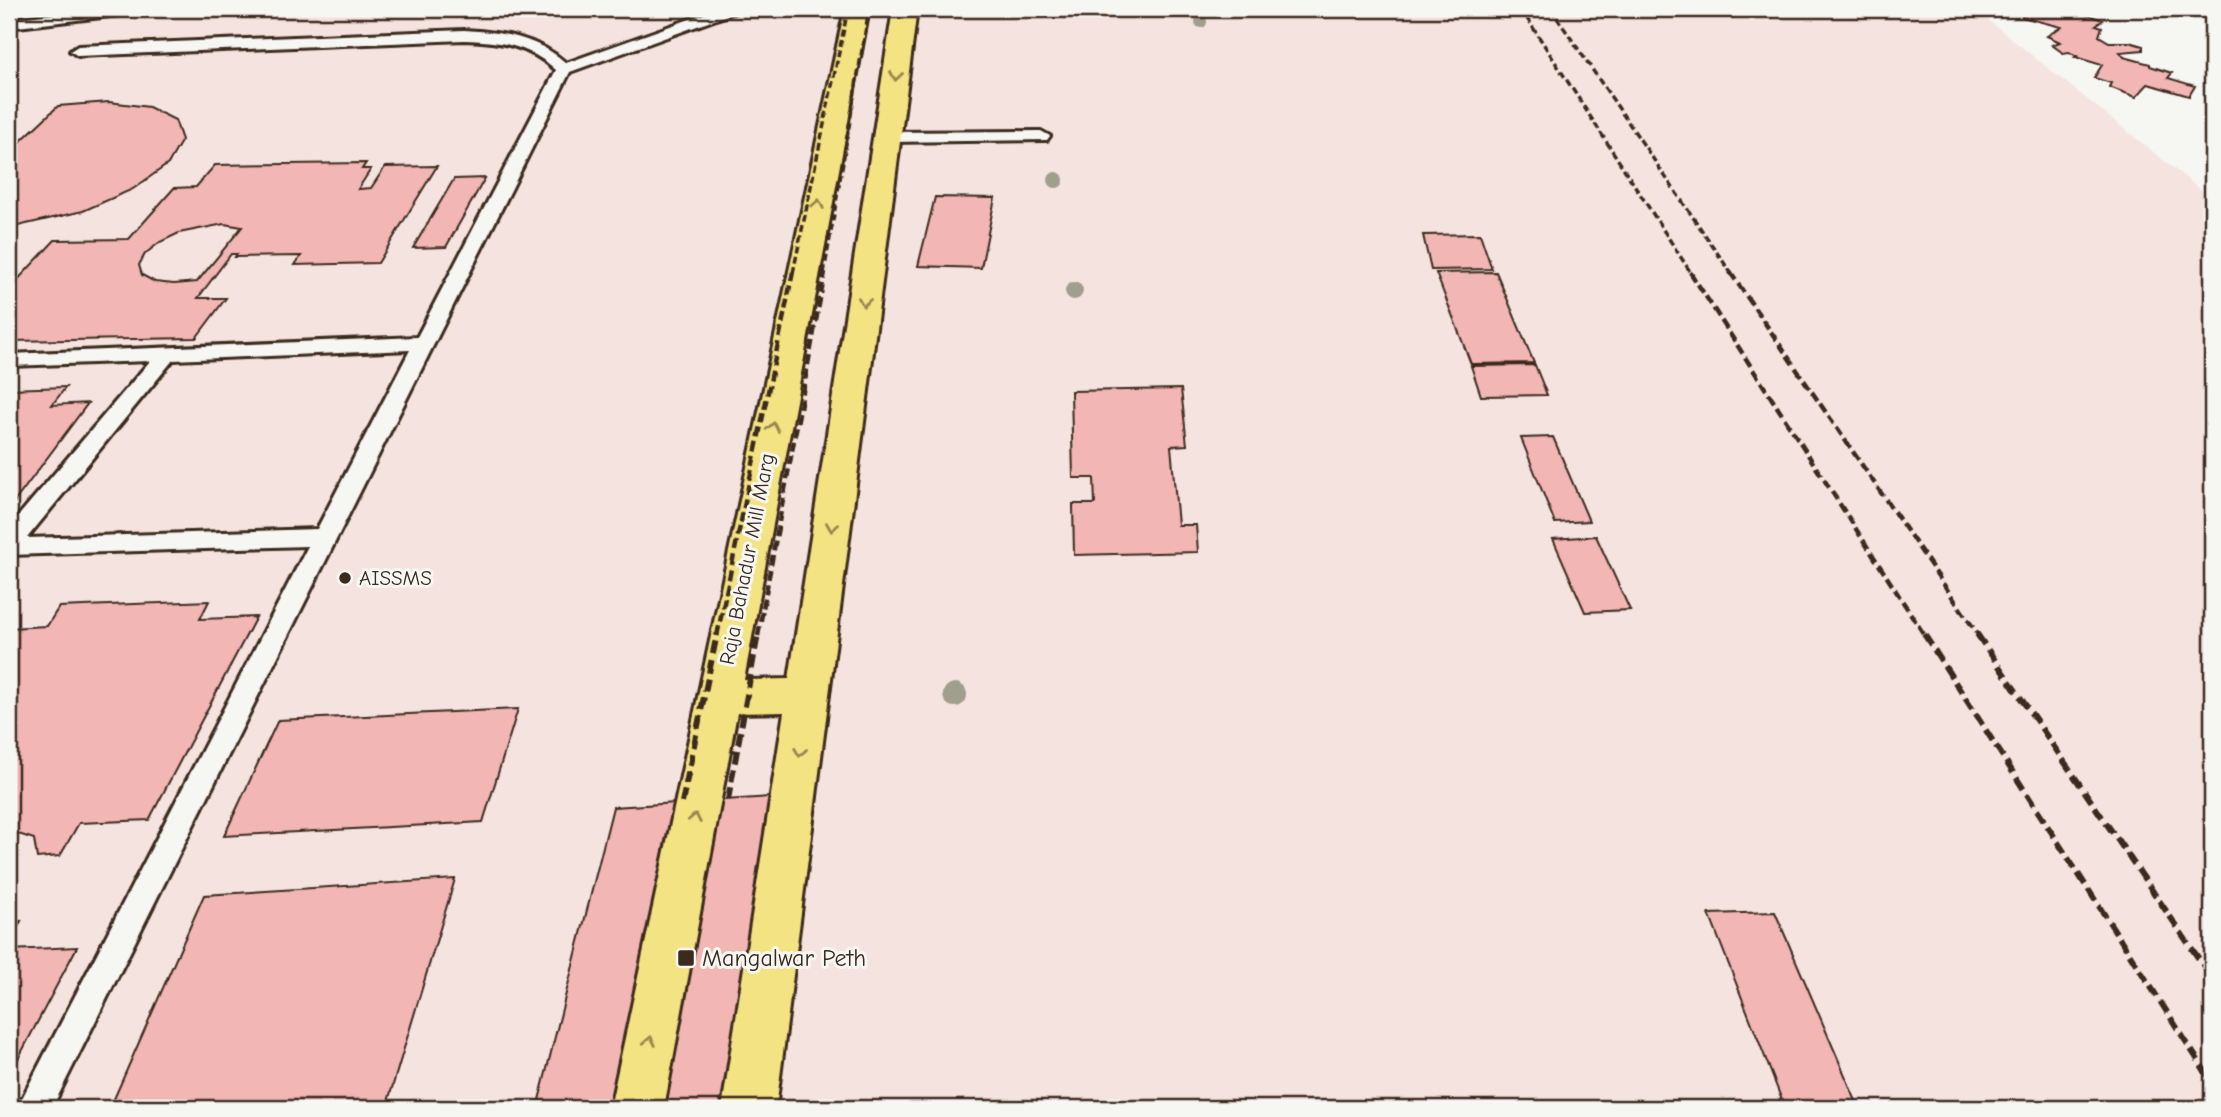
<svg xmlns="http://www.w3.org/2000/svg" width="2221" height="1117" viewBox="0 0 2221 1117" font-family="'Comic Neue',sans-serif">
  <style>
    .built { fill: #f5e3df }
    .building { fill: #f2b6b4; stroke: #3b2a1e; stroke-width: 2; fill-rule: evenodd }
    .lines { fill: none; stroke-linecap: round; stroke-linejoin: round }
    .service-casing { stroke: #3b2a1e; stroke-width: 6 }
    .trunk-casing { stroke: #3b2a1e; stroke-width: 6 }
    .service { fill: #f6f6f2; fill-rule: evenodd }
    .trunk { fill: #f4e382; fill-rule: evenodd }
    .rail-far2 { stroke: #3b2a1e; stroke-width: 3.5; stroke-dasharray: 7 3.5; stroke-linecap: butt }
    .rail-far1 { stroke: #3b2a1e; stroke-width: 4.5; stroke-dasharray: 10 4.5; stroke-linecap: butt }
    .rail { stroke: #3b2a1e; stroke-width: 6; stroke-dasharray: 13 6; stroke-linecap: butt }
    .tree { fill: #a09f8e }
    .oneway { stroke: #988650 }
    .poi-dot { fill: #3b2a1e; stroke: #f6f6f2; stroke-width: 2.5 }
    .labels { text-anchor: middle; stroke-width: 6; stroke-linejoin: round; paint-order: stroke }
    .street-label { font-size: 21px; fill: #3b2a1e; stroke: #f6f6f2 }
    .poi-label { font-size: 21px; fill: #3b2a1e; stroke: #f6f6f2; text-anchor: start }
    .near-poi-label { font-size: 24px; fill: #3b2a1e; stroke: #f6f6f2; text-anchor: start }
  </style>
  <rect width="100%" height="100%" fill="#f6f6f2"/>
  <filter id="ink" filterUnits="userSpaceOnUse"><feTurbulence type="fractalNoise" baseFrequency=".0143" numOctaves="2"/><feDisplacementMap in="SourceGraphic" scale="14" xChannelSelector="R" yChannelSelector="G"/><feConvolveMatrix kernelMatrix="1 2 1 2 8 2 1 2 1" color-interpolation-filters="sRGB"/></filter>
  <g filter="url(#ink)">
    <!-- built -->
    <path class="built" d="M9,9h1965l238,190v909h-2203z"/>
    <!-- building -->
    <path class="building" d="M2015,9h32l10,3 2,-3h30l-4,5 18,6 -7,5 6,2 -3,9 10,6h20l14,4v4l-23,2 4,5 26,7v2l22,7 -4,5 27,8 -6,10 -41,-12 -12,13 -27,-10 2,-4 -17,-5 8,-13 -27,-8 2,-1 -8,-4 -6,1 -11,-8 8,-3 -13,-6 14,-9 -39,-10 5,-5z
      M109,102l40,5 26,13 7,20 -14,24 -35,25 -50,22 -74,17v-76l49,-46z
      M366,163l-4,6h9l-13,20 13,-1 14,-21 52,-1 -59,97 -83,2 6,-9 -66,1 2,-3h-6l-33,44h28l-30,40 -187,3v-52l46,-49 74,-1 45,-51 22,-1 19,-22zM224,224l18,3 -45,55 -23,2 -19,-2 -13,-7 -3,-10 6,-11 15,-12 19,-9z
      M485,178l-39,69 -33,1 41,-69z
      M935,197l60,1 -14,70 -63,-2z
      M1480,234l12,35 -61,1 -8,-35z
      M1496,272l38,91 -63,1 -35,-91z
      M1535,365l12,30 -66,1 -10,-30z
      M66,387l-14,18 36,-2 -79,106v-120z
      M1181,389l6,56 -16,1 7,79h18l2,27 -124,3 -1,-51h22l-1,-26h-21l-2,-87z
      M1553,437l36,84 -34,2 -34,-85z
      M1596,536l34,74 -45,2 -32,-73z
      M209,601l-9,18 56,-2 -107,203 -70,3 -19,33 -23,2 -3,-19 -25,-8v-203l38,-2 12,-19z
      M518,709l-35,113 -259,14 54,-116z
      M818,794l-42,314h-239l76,-301z
      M455,879l-69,229h-276l94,-213z
      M1775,912l84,196h-74l-76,-194z
      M21,921l-12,23v-22z
      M77,947l-68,129v-126z"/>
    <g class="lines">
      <defs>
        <path id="service" d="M100,9h43l-7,4 -127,15v-9z
          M718,9h20l-2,3 -166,60 -518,1036h-35l291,-562 -299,9v-28l141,-166 -141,5v-12l408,-17 139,-267c-28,-25 -56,-29 -92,-30l-386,16 -8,-5 8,-5 386,-16c38,2 73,7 102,33zM410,350l-93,179 -290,9 146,-178z
          M1041,131l9,5 -3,4 -160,2 -9,-5 9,-5z"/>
        <path id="trunk" d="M845,9h24l-125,671 45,-1 104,-670h24l-141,1099h-54l62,-396 -47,1 -73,395h-54z"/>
      </defs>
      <!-- service casing -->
      <use href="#service" class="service-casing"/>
      <!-- trunk casing -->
      <use href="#trunk" class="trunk-casing"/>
      <!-- service -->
      <use href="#service" class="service"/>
      <!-- trunk -->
      <use href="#trunk" class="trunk"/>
      <!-- rail-far2 -->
      <path class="rail-far2" d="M1521,9l170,264
        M1551,9l180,264
        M793,273l55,-264
        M824,273l45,-264"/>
      <!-- rail-far1 -->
      <path class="rail-far1" d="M1690,272l235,364
        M1730,272l249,364
        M717,636l76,-364
        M758,636l67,-364"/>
      <!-- rail -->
      <path class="rail" d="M1924,634l288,448
        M1977,634l235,344
        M728,800l30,-166
        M682,803l35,-169"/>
    </g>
    <!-- trees -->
    <g class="tree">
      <circle cx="1201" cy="22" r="6"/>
      <circle cx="1056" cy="180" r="8"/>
      <circle cx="1074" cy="291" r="9"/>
      <circle cx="955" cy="695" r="12"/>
    </g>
    <!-- one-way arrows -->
    <defs><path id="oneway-chevron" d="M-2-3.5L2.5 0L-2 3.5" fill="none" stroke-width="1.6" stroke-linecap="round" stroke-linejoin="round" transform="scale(1.75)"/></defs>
    <g class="oneway">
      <use href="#oneway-chevron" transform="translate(896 76) rotate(98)"/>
      <use href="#oneway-chevron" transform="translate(818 204) rotate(-79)"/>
      <use href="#oneway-chevron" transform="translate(864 302) rotate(98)"/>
      <use href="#oneway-chevron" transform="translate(773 427) rotate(-79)"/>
      <use href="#oneway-chevron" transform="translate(832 527) rotate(98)"/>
      <use href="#oneway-chevron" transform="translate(800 752) rotate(98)"/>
      <use href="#oneway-chevron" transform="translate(695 818) rotate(-79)"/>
      <use href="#oneway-chevron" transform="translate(650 1041) rotate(-79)"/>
    </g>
  </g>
  <!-- markers -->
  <g class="poi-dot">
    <circle cx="345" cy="578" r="7"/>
    <rect x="677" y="949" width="18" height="18" rx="3.5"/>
  </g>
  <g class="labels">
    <!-- street labels -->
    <g class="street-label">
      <text transform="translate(747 559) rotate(-79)" y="7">Raja Bahadur Mill Marg</text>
    </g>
    <!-- poi labels -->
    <g class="poi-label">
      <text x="359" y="585">AISSMS</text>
    </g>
    <!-- near-poi labels -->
    <g class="near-poi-label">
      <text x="702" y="966">Mangalwar Peth</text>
    </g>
  </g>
  <!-- margin -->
  <rect width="2221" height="1117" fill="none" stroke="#f6f6f2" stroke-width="35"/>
  <rect x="18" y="18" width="2186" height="1082" fill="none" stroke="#3b2a1e" stroke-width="2.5" filter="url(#ink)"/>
</svg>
